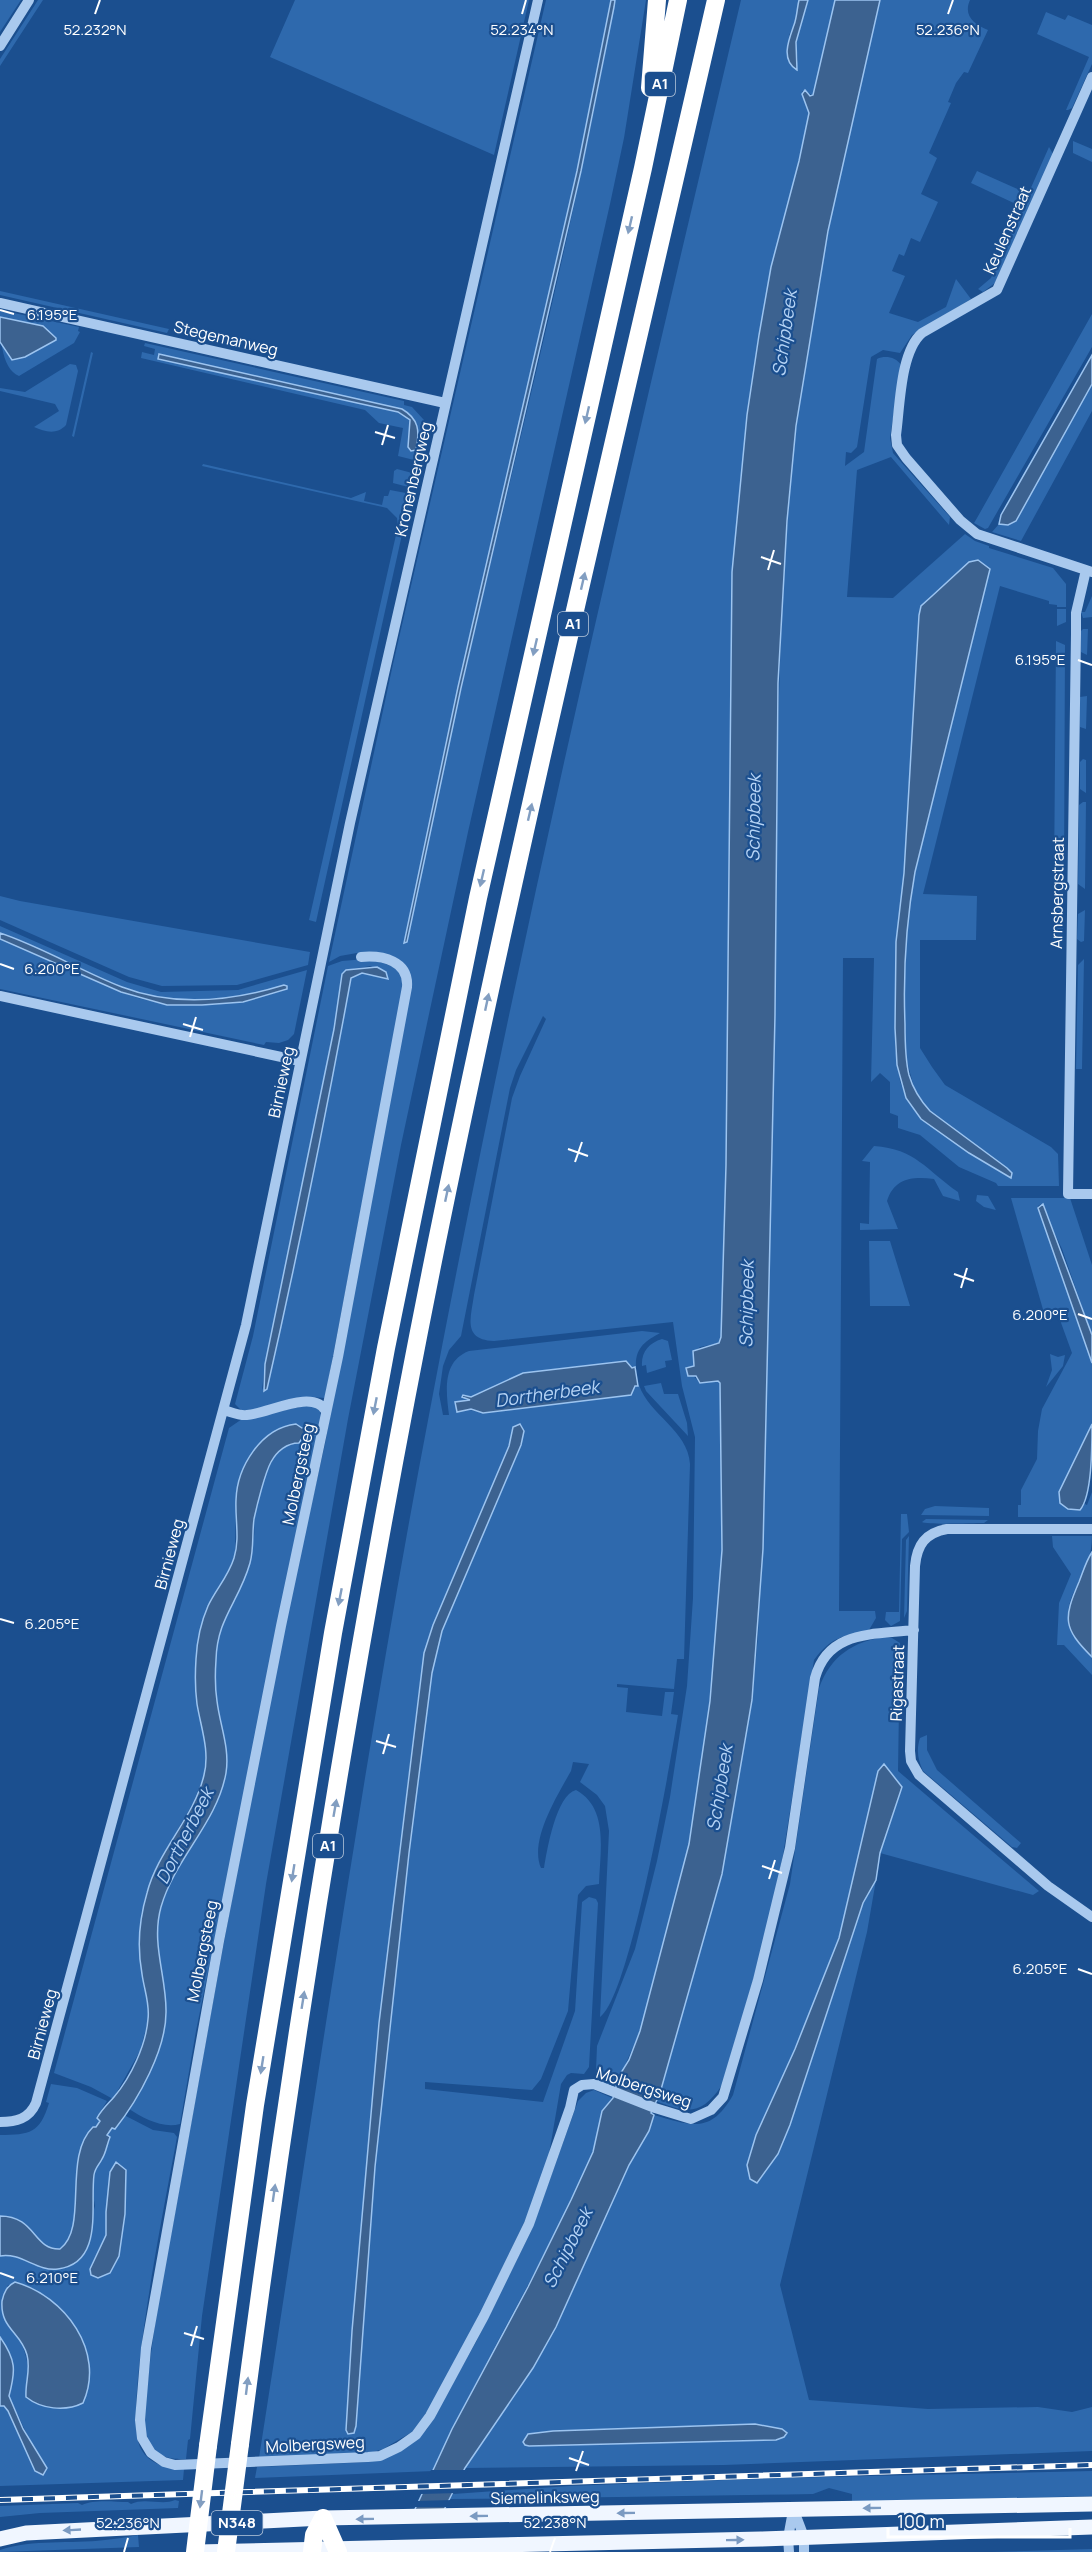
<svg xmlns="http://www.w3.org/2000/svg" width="1092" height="2552" viewBox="0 0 1092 2552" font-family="Manrope,sans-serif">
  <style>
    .green { fill: #2e69ad; fill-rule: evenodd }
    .water { fill: #3c6290; stroke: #9cc4f0; stroke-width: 1.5 }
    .pier { fill: #1b4f8f }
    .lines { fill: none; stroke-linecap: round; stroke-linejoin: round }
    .minor { stroke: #a9c9ee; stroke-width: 10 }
    .major { stroke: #f0f6ff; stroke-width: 15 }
    .highway { stroke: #fff; stroke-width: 18 }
    .rail-casing { stroke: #fff; stroke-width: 6 }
    .rail { stroke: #1b4f8f; stroke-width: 4; stroke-dasharray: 11; stroke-linecap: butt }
    .highway-bridge { stroke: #fff; stroke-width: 18 }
    .oneway { fill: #829ec1 }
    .oneway2 { fill: #7b9ac1 }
    .ticks { fill: none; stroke: #fff; stroke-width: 2 }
    .labels { text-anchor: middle; stroke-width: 4.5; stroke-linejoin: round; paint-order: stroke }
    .shield { fill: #1b4f8f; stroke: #bbcadd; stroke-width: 1.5 }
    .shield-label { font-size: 15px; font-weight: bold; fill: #fff }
    .street-label { font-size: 16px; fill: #fff; stroke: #1b4f8f }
    .water-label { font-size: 18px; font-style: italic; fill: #b5d3f5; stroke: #1b4f8f }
    .ticks-label { font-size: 15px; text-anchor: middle; fill: #fff; stroke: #1b4f8f; stroke-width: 4.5; stroke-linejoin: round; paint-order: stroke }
  </style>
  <rect width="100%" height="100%" fill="#1b4f8f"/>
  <!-- green -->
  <path class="green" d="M0,0h21l-21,32z
    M38,0h5l-43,66v-7z
    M295,0h234l-35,155 -224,-98z
    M546,0h65l-34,171 -119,516 -54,256 3,-1c18,-85 35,-171 55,-256 52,-228 112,-455 153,-686h31l-22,138 -14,66 -142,628 -67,313 -53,274 -82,465 -64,432 -12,123 -2,1 -2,19c-16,1 -33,-3 -39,-20 -5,-18 -1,-40 1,-59 6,-62 19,-122 30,-184 45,-251 90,-503 147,-752l84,-471 -52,-20 -17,3 -11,6 64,-298z
    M741,0h58l-4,24 -6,11 9,28 -2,-21 12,-42h27l-22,95 -11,-4v2l7,20 -10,48 -28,106 -12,68 -12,80 -15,157 -6,593 -5,172 -2,6 -19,4 -7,6 1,13 -8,2 14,15 18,-2 2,2 2,167 -6,96 -13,114 -14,84 -12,51 -37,136 -24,55 -15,-4 -5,-12 1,-24 38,-97 22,-88 13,-64 17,-111 6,-88 2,-161 -13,-51 -9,-64 -179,19c-32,-1 -23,-24 -20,-46l38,-197 8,-22 26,-57 -3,-3 -27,54 -6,18 -49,248 -12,14 -6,16 -4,28 4,21h6c-3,-23 -7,-54 20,-64l173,-20 18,2c-14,8 -25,14 -24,34l-5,1 -5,-7 -103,12 -52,24 -1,3 -15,2 2,5 26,6 156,-28c10,30 49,45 51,79l-6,195h-7l-3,30 -57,-5v3l11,1 -2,24 36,4 3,-24h9l-3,22 7,1c-7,45 -48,282 -78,302l9,-186 -4,-25 -8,-11 -17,-13 9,-18 -16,-2 -2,9c-14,25 -42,70 -30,97h3c3,-18 12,-73 32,-78 33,18 24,61 23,94l-13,2 -8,9 -10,116 -27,68 -9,11 -107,-8v7l118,13 32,-91 7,-109 7,-5 7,2 2,4 -9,164 -5,7 -13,-1 -4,2 -6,9 -13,76 -18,50 -53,111 -42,80 -23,31 -29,17 -10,3 -114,6c54,-346 104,-697 170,-1043 89,-475 201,-945 312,-1415zM512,1430l9,15 -79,186 -10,42 -23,180 -34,314 -19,259 -7,-47 30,-356 38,-318 7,-52 9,-28 76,-179z
    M880,0h90c-7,16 4,24 18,30l-20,43 -4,-1 -8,11 -8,19 3,1 -22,50 8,5 -16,36 17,8 -18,40 -9,-4 -7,18 -5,-2 -7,17 13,5 -16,37 29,9 28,-15 10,-28 15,20 -59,36 -12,18 -17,-3 -12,7 -14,90 -6,6 -5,-1 -1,14 19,-14 13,-93c8,-4 19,-2 24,6l-11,73 3,15 57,64 -1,8 -58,-68 -34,13 -10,127 46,1 72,-64 10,7 14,5v2l64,20 13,16v23h-9v-2l-8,-1v-3l-49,-15 -77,308 54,2 -1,44h-56v108l12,19 13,18 106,62 7,7 1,32h-61l-2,-3 -37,-16 -39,-32 -22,-7v-12l-8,-3v-31l-10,-9 -9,9 3,-124h-31l-4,653h36l1,7 -7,12c-27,7 -37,6 -55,30l-31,195 -19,89 -42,141c-20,30 -34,29 -66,16l66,-227 30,-174 6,-64c7,-206 13,-413 17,-620 3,-196 -1,-391 21,-586 17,-145 51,-288 84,-430zM969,562l21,7 -75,303 -8,54 -3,66 2,66 9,33 15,20 77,57 5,5 -2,4 -41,-24 -63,-55 -6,-17 -5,-34 1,-105 8,-69 15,-258z
    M1046,12l19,8 3,-5 24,10v39l-20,44 -4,2h-2l23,-53 -52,-23z
    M1073,141l19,8v13l-19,-9z
    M1049,147l4,7 -58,129 -12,9 -5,-3 13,-11z
    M977,171l47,21 -6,13 -47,-22z
    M0,291l169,38 -2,4 -167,-38z
    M0,310l79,17 -1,4 2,1 -6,11 -55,33c-19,-8 -19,-43 -19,-66z
    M1092,314v33l-104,181 -3,1 -11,-6 3,-5z
    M145,343l259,58v4l8,2 12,13v18l-6,23 -20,-5 5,-28 -24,-5 -14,-13 -224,-52 1,-6 12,3 1,-6 -11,-3z
    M91,352l2,1 -19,84 -2,-1z
    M70,364l6,1 2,6 -12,54c-9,10 -21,7 -32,2l25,-16 -4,-7 -55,-13v-3l25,4z
    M1092,384v27l-71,130 -29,-9 7,-8 9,1 8,-5z
    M203,464l148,34 15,-6 -2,9 18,4 2,-9h4l2,-6 21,4 -95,428 -7,-2 89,-394 -1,-8 -10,-10 -185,-42z
    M397,469l19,5 -4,14 -19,-5 1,-12z
    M1092,596v21l-9,1 -2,-6h4z
    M1057,609h9v13l-9,4z
    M1083,629h5l-1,26 -6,-3v-21z
    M1056,641l9,4 -1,229 -10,7z
    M1087,696l-1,33 -6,-2v-30z
    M1083,759l3,1v33l-6,-4v-27z
    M1083,802h3l-1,87 -7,-5 1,-79z
    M1054,892l9,6v43h-10z
    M0,896l20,5 290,51 -2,13 -71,20 -75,1 -33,-9 -129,-57z
    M1085,910l-1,31 -3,1 -4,-3 1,-25z
    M0,926l127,56 34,10 77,-2 69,-20 -13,64 -6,6 -9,3 -13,-1 -2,3 -264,-56v-50c41,13 79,35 118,52 53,22 114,16 167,-1 -39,4 -79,13 -118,9 -58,-7 -112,-48 -167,-66z
    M366,959l30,7 8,17 -79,415 -14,-1 -57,13h-13l-6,-6 18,-68 75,-370 14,-5zM371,966l15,13 -24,-6 -11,5 -59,299 -21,95 -9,18 3,-26 81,-394z
    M1084,959l-2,110h-6l2,-104z
    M874,1146c42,3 52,24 84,46l2,9 -17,-5 -9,-17c-21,-3 -40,-1 -47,22l11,28 -38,1v-7l9,1 1,-62 -8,-1z
    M977,1195l11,1 8,14 -12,-3 -8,-6z
    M1011,1198h59l22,67v70l-30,-86 -21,-45 -3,2 54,157v61l-33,68 28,13 5,-13v25h-74v-12h3v-15l16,-31 1,-28 4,-22 30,-56 -16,-44 -12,4z
    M869,1241h21l20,65h-40z
    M662,1339l6,2 4,19 -7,1 1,6 -19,6 -1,-8 -4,1c-1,-14 7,-23 20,-27z
    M1050,1354l8,3 7,-2 -2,11 -17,21 6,-17z
    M661,1383l3,11h14l9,29 1,13 -42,-45 -2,-5z
    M305,1406l10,1 5,4 1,6 -125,614 -16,93c-17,5 -37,-6 -51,-15 6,-12 16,-24 20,-36 4,-11 15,-75 14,-85 -2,-29 -10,-53 -1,-82 6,-20 15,-40 27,-58 15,-24 33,-47 37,-77 3,-24 -5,-45 -9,-68 -5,-34 -3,-76 19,-104 6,-21 14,-42 18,-63 1,-7 -1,-13 1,-19 5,-25 13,-73 44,-74l3,-15 -13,-3 -24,14 -29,59 -1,56 -11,28 -16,24 -10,32 -3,51 11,60 -2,27 -11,27 -34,59 -13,32 -5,20 -2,33 10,70 -9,34 -27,48 -22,-12 -37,-14 175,-645 13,-9z
    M935,1506l54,2v8l-68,-1 4,-6z
    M901,1514h6l2,18 -7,7 -2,82 -9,5 -6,-6 1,-8h13z
    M926,1519l62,1 -4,3c-10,0 -57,2 -62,-1z
    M909,1536l-2,75 -3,7 2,-78z
    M1052,1536h40c0,54 -53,66 0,121v18l-28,-30h-7l2,-42 12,-29 -18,-27z
    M885,1637l7,1 8,5 -2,128 141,120 -6,4 -153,-42 22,-66 -18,-23 -6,8 -39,166 -44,111 -39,86 -9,30 3,14 7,4 21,-29 12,-29 73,-222 13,-23 -9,52 -87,353 29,115 119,9 110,-2 34,5 20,-5v44l-368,14 -259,3 68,-100 23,-41 73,-162 20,-34 5,-16c38,11 57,19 79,-20l57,-211 29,-196c12,-32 33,-46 66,-51zM755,2424l27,5 -259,13 5,-8 25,-3z
    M927,1735v15l10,20 84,73 -4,5 -5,-1 -89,-76c-5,-11 -7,-21 -3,-33z
    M51,2084l26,4 30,13 -10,16 4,3 -5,7h-3c-30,31 -4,100 -33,122l-16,-3c-15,-16 -18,-30 -44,-30v-81c30,0 40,-2 49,-32l-3,-1z
    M594,2090l18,8c-15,17 -12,35 -19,55 -7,15 -14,30 -21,45 -44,93 -98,180 -138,273l-179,7 2,-11 112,-5 31,-10 27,-23 49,-87 56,-113 46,-128 8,-8z
    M124,2115l29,15 21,3 3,4c-9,52 -56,277 -36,312 9,16 26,19 43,20l-1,11 -183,6v-80h4l4,5 24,50 -1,-18 -22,-47 -9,-59v-81c32,-6 40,27 78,5l17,-55 -2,-12 2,-24 7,-11 5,-24 5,-7 3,1zM117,2163l8,51 -6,42 -9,17 -20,-4 16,-34v-23l4,-40zM23,2284c38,20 61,39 65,84l-62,21c9,-32 -11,-57 -25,-85l7,-19z
    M1092,2471v25l-240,6v-8l-23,-6 -16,6c-121,2 -242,4 -363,5l3,-5 116,-8 209,-8z
    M175,2500l4,1 -1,7 -138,5 -40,4v-11l78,-3 4,2c12,-6 33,-3 46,-3l3,2c14,-7 31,2 44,-4z
    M138,2535l1,12 -139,5v-2c34,-11 70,-6 105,-10 11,-1 22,-3 33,-5z
    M1092,2549v3h-100z"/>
  <!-- water -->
  <path class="water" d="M611,0h4l-1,7 -33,164 -120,517 -54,254 -3,1 54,-256 119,-516z
    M799,0h9l-12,42 1,28c-17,-10 -8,-31 -3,-45 3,-8 3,-17 5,-25z
    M835,0h45l-52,231 -32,195 -9,95 -9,162 -3,332 -12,534 -11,151 -30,174 -62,219 -9,20 3,2 -5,16 -20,34 -73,162 -23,41 -68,100 -27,54 -34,11 48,-104 76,-142 43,-87 22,-48 9,-41 11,-13 6,-22 10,-16 11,-29 49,-187 21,-143 12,-151 -2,-167 -2,-2 -18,2 -4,-7h-8l-2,-8 8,-2 -1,-15 26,-8 2,-6 5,-172 6,-593 15,-157 12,-80 12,-68 28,-106 10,-48 -7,-19 3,-4 5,6 3,-1z
    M0,317l43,9 13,12v2l-31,17 -13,3 -12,-18z
    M159,354l243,55c17,10 18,22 14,41l-5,1 -3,-4 2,-27 -12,-8 -240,-53z
    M1092,355v29l-76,137 -8,4 -9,-1 2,-9z
    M978,560l12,9 -75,303c-9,50 -12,101 -10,152 0,17 0,35 4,51 4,14 11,25 21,36l77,57 5,5 -1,5 -42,-25 -48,-34 -15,-21 -9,-33 -2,-37 1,-86 8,-69 15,-258 2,-9 11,-10 37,-34z
    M0,933c42,14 81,38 122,54 52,20 110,14 162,-2l3,1v3l-44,13 -41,3h-35l-46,-13 -121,-53z
    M377,967l9,5 2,7 -26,-6 -11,5c-25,137 -53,275 -84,411l-3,2 1,-27 69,-335 8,-55 4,-4z
    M1043,1204l49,131v28l-54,-155z
    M626,1361l6,7 3,-1 3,19h-3l-4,9 -148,18 -12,-4 -14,3 -2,-10 15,-2 -8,-3 1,-2 8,2 52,-24z
    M296,1424l6,4 11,-2 2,9 -12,2 -4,6c-12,0 -22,8 -28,19 -6,11 -14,43 -17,57 -2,14 0,30 -4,44 -11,39 -33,55 -34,97 -1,14 -1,28 1,41 3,25 13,47 9,72 -9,50 -51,85 -65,134 -10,36 5,68 5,103 1,39 -28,90 -51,119l-3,-1 -5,7 3,2c-3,7 -4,16 -8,22 -3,6 -7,9 -8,16 -4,31 10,88 -36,94 -21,3 -37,-17 -58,-13v-40c36,0 33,34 60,33 29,-22 2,-92 33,-122h3l4,-6 -3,-3c5,-9 11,-14 17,-21 17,-20 32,-52 34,-78 2,-15 -4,-30 -6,-45 -5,-27 -3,-54 5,-81 11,-43 47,-75 57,-118 6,-24 -3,-47 -7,-71 -2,-15 -2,-30 -1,-45 1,-19 5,-37 12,-53 8,-17 20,-29 26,-48 6,-19 1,-39 2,-58 1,-33 25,-72 60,-76z
    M520,1424l4,7 -3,14 -79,186 -10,42 -23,180 -34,314 -19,259 -2,7 -6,1 -2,-4 6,-99 27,-308 45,-370 9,-28 76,-179 4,-19z
    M1092,1424c0,24 0,72 -12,86l-12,-1 -8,-6 -1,-11z
    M1092,1552v105c-29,-29 -29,-38 -13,-75 4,-10 7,-21 13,-30z
    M884,1764l18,23 -22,66 -4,27 -13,23 -73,222 -12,29 -21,29 -7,-4 -3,-14 9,-30 39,-86 44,-111 39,-167z
    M116,2162l10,8 -1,44 -6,42 -9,17 -12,5 -7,-3 -1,-6 16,-34v-23l4,-40z
    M15,2282c50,14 91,70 68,121 -18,9 -42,6 -57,-6 -1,-15 5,-27 1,-42 -6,-23 -27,-26 -25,-54 2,-9 5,-15 13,-19z
    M0,2337c16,23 16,33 9,59l14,33 24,39 -4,7 -8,-4 -27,-60 -4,-5h-4z
    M755,2424l27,5 5,4 -3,4 -8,3 -247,6 -4,-1 -2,-3 5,-8 25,-3z"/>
  <!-- pier -->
  <path class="pier" d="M431,2470h37l-11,23 -37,1z
    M453,2500l-3,7h-37l4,-6z
    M412,2510l29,13 -6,17 -42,12z"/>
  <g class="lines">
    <!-- minor -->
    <path class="minor" d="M0,46l29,-46
      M1092,77l-95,213 -75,43c-22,19 -22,74 -26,102l1,10 9,13 54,62 17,14 115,38
      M0,303l445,100
      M1086,570l-10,43v21l-8,560h24
      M361,957c22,-2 48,4 46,30l-69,370 -57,269 -62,315 -73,407 -6,72 2,18 9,15 13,9 11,3 193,-8 12,-1 19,-9 17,-12 14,-19 54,-100 45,-92 41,-116 4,-18 8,-5 12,-1 61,24 36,11 20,-9 12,-13 35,-117 32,-132 25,-170c13,-48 58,-43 99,-48
      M0,996l300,65
      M224,1410c7,2 16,6 23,5 20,-1 66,-27 79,-4
      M1092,1529h-145c-22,4 -30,16 -32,37l-5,185 1,10 8,14 129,111 44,31
      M0,2122c16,0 29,-3 36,-19l210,-778 104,-502 188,-823
      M793,2508l11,29v15
      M789,2552l-1,-14 5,-27"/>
    <!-- major -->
    <path class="major" d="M0,2539l26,-6 297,-15 769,-14
      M197,2552l564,-13 331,-12"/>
    <!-- highway -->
    <path class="highway" d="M650,88l7,-88
      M240,2444c52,-401 116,-801 196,-1198 85,-417 185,-831 280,-1246
      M208,2446l47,-341 78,-472 53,-285 92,-450 165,-730 35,-168
      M323,2518l15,34
      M312,2552l2,-17 9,-17"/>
    <defs>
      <path id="rail" d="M0,2500l1092,-35"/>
    </defs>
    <!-- rail casing -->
    <use href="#rail" class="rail-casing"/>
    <!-- rail -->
    <use href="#rail" class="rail"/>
    <!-- highway-bridge -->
    <path class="highway-bridge" d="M195,2552l13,-106
      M226,2552l14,-108"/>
  </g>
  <!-- one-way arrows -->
  <defs><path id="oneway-solid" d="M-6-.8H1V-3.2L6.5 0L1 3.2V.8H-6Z" transform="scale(1.5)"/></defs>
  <g class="oneway">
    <use href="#oneway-solid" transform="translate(630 225) rotate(103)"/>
    <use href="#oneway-solid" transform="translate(587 415) rotate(103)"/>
    <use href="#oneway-solid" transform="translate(583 581) rotate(-77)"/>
    <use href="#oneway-solid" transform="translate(535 647) rotate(103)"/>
    <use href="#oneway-solid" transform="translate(530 812) rotate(-77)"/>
    <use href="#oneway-solid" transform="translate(482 878) rotate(103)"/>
    <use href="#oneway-solid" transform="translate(487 1002) rotate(-78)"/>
    <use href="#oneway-solid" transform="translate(447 1193) rotate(-78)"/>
    <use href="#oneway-solid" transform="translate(375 1406) rotate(101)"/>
    <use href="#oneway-solid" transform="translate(340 1597) rotate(101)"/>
    <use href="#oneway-solid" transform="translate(335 1808) rotate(-80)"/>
    <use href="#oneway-solid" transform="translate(293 1873) rotate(99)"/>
    <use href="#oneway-solid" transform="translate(303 2000) rotate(-81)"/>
    <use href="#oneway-solid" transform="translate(262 2065) rotate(99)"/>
    <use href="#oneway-solid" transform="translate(274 2193) rotate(-82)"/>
    <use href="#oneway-solid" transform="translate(247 2386) rotate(-83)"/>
    <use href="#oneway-solid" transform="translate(201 2499) rotate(97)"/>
  </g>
  <g class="oneway2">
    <use href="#oneway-solid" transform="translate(872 2508) rotate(179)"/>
    <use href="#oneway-solid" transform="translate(626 2513) rotate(179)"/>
    <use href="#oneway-solid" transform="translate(479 2516) rotate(179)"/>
    <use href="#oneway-solid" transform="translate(365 2519) rotate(179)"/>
    <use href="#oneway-solid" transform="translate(72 2530) rotate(177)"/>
    <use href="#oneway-solid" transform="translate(735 2540) rotate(-1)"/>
  </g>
  <!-- ticks -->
  <path class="ticks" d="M95,14l5,-14M522,14l4,-14M948,14l5,-14M0,310l14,4M375,432l20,6M382,445l6,-20M761,557l20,7M768,570l6,-20M1078,660l14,5M0,964l14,5M183,1024l20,6M190,1037l6,-20M568,1149l20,7M575,1162l7,-20M954,1274l20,7M961,1288l6,-20M1078,1314l14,5M0,1619l14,4M376,1741l20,6M383,1754l6,-20M762,1866l20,7M769,1879l6,-19M1078,1969l14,5M0,2273l14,5M184,2333l20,6M191,2346l6,-20M569,2458l20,7M576,2471l7,-20M124,2552l4,-14M550,2552l5,-14"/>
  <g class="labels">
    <!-- shield labels -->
    <g class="shield">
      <rect x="645" y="72" width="30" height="24" rx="4.5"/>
      <rect x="558" y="612" width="30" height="24" rx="4.5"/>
      <rect x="313" y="1834" width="30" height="24" rx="4.5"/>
      <rect x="211.5" y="2511" width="51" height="24" rx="4.5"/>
    </g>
    <g class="shield-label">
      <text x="660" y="89">A1</text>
      <text x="573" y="629">A1</text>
      <text x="328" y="1851">A1</text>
      <text x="237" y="2528">N348</text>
    </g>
    <!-- street labels -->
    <g class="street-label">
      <text transform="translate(1007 230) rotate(-66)" y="6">Keulenstraat</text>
      <text transform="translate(226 338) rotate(13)" y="6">Stegemanweg</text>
      <text transform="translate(413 479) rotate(-77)" y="6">Kronenbergweg</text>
      <text transform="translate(1057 893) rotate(-89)" y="6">Arnsbergstraat</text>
      <text transform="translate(281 1082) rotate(-78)" y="6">Birnieweg</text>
      <text transform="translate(298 1474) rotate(-78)" y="6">Molbergsteeg</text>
      <text transform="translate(169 1554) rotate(-75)" y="6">Birnieweg</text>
      <text transform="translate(897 1683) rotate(-88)" y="6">Rigastraat</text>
      <text transform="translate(202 1951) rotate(-79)" y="6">Molbergsteeg</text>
      <text transform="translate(42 2024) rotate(-75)" y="6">Birnieweg</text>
      <text transform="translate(644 2087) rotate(18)" y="6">Molbergsweg</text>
      <text transform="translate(315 2444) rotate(-3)" y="6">Molbergsweg</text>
      <text transform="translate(545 2497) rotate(-1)" y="6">Siemelinksweg</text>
    </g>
    <!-- water labels -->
    <g class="water-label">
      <text transform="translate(785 333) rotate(-82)" y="6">Schipbeek</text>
      <text transform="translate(754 818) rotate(-89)" y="6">Schipbeek</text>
      <text transform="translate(747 1304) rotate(-89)" y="6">Schipbeek</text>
      <text transform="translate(547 1394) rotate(-8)" y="6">Dortherbeek</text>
      <text transform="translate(720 1788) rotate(-81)" y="6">Schipbeek</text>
      <text transform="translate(185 1836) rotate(-63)" y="6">Dortherbeek</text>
      <text transform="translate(568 2248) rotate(-63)" y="6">Schipbeek</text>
    </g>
  </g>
  <g class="ticks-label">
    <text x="95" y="35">52.232°N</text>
    <text x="522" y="35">52.234°N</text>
    <text x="948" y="35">52.236°N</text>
    <text x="52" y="320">6.195°E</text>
    <text x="1040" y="665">6.195°E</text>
    <text x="52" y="974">6.200°E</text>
    <text x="1040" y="1320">6.200°E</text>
    <text x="52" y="1629">6.205°E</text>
    <text x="1040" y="1974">6.205°E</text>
    <text x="52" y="2283">6.210°E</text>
    <text x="128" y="2528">52.236°N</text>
    <text x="555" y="2528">52.238°N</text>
  </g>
  <!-- scale -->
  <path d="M888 2528v9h182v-9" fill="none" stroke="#ffffff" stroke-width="3"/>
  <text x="897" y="2528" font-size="18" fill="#ffffff" stroke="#1b4f8f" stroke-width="4.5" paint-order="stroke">100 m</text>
</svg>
